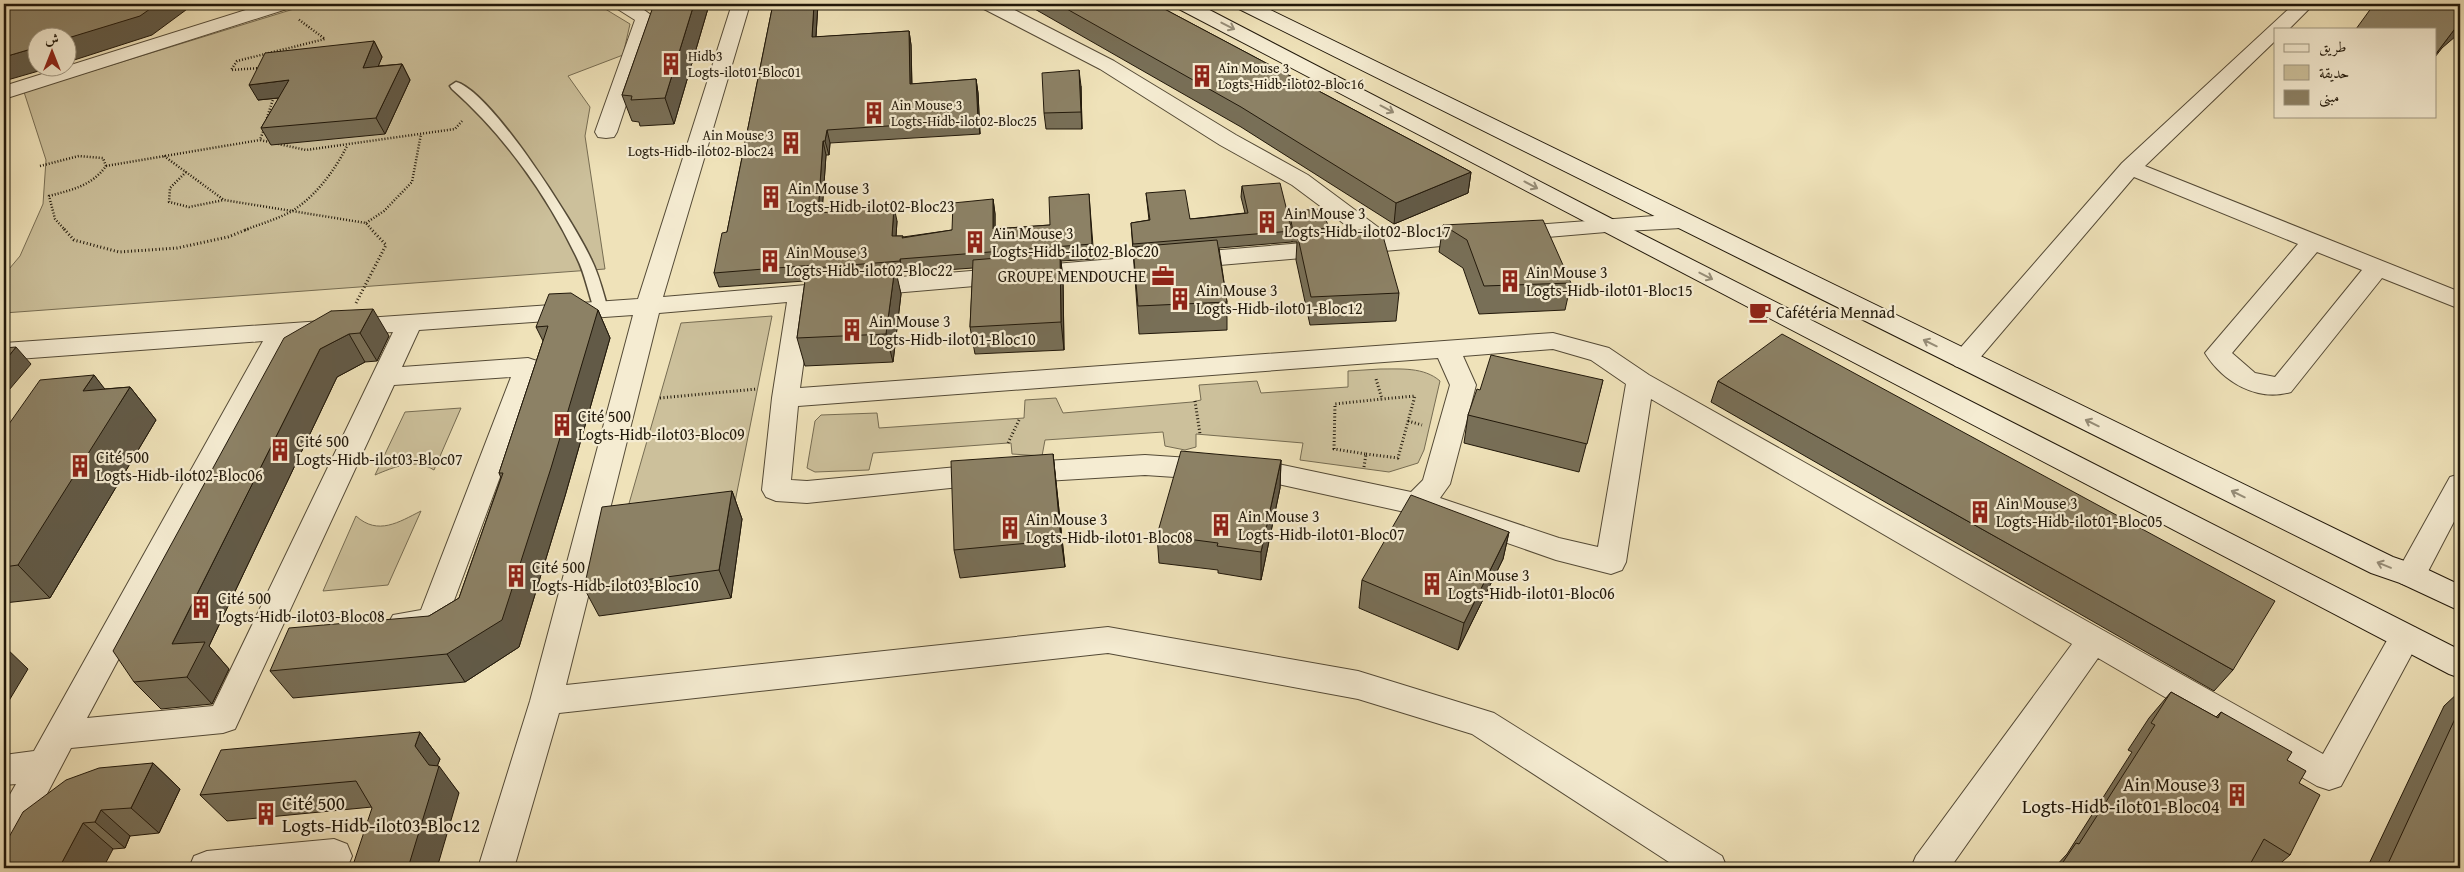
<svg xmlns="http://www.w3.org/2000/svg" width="2464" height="872" viewBox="0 0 2464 872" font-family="'Gentium Book Plus',Amiri,serif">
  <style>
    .green { fill: #ccc09b; stroke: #766c52 }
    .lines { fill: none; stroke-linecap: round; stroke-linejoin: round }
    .lane-casing { stroke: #544a36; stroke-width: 3 }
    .street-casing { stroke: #544a36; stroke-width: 2 }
    .secondary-casing { stroke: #21180a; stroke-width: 2 }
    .path-far1 { stroke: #21180a; stroke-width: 2.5; stroke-dasharray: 1 2; stroke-linecap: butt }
    .path { stroke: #21180a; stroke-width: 3; stroke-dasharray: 1 2.5; stroke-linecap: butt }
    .lane { fill: #f5ecd2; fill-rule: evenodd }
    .street { fill: #f5ecd2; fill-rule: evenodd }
    .secondary { fill: #f5ecd2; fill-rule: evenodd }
    .wall { fill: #786f57; stroke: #21180a }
    .shaded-wall { fill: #625a47; stroke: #21180a }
    .building { fill: #8c8165; stroke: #21180a }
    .oneway { stroke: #968d78 }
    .labels { text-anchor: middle; stroke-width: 4.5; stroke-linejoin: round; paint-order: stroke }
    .far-poi-label { font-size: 14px; fill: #21180a; stroke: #f5ecd2; text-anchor: start }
    .poi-label { font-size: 16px; fill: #21180a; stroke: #f5ecd2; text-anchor: start }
    .near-poi-label { font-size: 19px; fill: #21180a; stroke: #f5ecd2; text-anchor: end }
  </style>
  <rect width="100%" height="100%" fill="#efe2b9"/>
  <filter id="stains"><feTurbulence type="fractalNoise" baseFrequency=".004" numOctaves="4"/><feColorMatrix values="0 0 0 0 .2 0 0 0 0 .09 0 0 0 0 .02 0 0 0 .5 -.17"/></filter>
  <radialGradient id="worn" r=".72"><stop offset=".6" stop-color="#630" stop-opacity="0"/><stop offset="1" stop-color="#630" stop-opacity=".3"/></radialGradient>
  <!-- green -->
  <path class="green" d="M310,4h287l33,20 -7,31 -55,21 22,31 -5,29 20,133 -601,44v-38l16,-19 23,-52 3,-44 -22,-68z
    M772,316l-38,191 -108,7 55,-191z
    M1380,369c21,0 44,-2 60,12l-16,69 -6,13 -29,9 -89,-12 3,-17 -107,-9v13l-11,3 -20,-4 -2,-14 -118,8 -3,16 -30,-2 -1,-11h-3l-135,10 -4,17 -54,2 -8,-4 8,-47 6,-6 56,-2 2,15 145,-10 1,-18 31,-2 7,15 129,-11 9,-2 -2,-15 58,-4 4,12 87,-6v-16z
    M461,408l-27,62c-19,-12 -40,-3 -59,5l30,-63z
    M421,511l-33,74 -65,6 33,-75c22,20 43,6 65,-5z"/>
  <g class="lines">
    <defs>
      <path id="lane" d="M456,82c35,9 119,142 135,177 8,16 12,33 17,50l-2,3 -5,2 -7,-5c-6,-17 -9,-35 -17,-51 -30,-63 -73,-123 -125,-169l-2,-3z"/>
      <path id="street" d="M265,4h27l-2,4 -286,91v-13z
        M614,4h22l19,14 -38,114 -3,5 -8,1 -8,-1 -3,-5 40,-112 -19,-12z
        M732,4h18l-87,293 700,-59 -71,-53 -72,-40 -120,-76 -118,-61 -2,-4h23l111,57 122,74 72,40 82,61 291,-22 8,2 4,5 -4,5 -8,2 -75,4 -794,68 -12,88 753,-55 56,15 40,27 674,379 71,-126 11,-4 11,4 5,9 -80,149 -12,4 -12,-4 -219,-128 -148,210h-39l5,-12 156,-212 -421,-245 -25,163 -4,8 -11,4 -55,-14 -115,-40 -163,-36 -133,-9 -166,10 -172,18 -31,-2 -10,-4 -4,-7 10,-92 15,-96 -128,11 -93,372 542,-58 250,44 136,42 228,143 5,12h-49l-206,-134 -114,-35 -250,-46 -549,60 -45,155h-36l52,-167 103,-386 -214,15 -17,37 126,-9 9,3 4,6 -98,263c-16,5 -34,8 -50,3l-5,-9 5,-9 28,-5 90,-233 -117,8 -159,344 -12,4 -152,15 -54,103 -13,4v-50l12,-21 -12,1v-30l30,-4 229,-410 -259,19v-17l634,-44zM393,332l-180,374 -126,12 203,-379zM1553,349l38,11 35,24 -28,163 -39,-9 -119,-40 10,-14 26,-99 -13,-29zM1438,358l12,27 -27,95 -12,12 -133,-28 -133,-9 -166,10 -172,16 -16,-1 7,-74z
        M2294,4h20l-25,25h-14v12l-130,125 315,126v17l-78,-31 -91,114c-34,10 -68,-10 -86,-39l93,-109 -164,-67 -161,189 -9,3 -9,-3 -4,-6 4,-6 167,-191zM2317,252l45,18 -87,107 -20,-4 -23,-20z
        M2460,474v36l-38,73 -11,4 -11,-4 -4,-8 4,-8 50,-90z
        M334,839l13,5 5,12 -5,12h-158l5,-12 13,-5z"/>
      <path id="secondary" d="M1175,4h23l416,216 846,430v28l-11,-4 -1272,-666z
        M1235,4h23l1135,553 29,10 38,18v26l-60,-28 -29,-10 -1134,-565z"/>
    </defs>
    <!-- lane casing -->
    <use href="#lane" class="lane-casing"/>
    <!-- street casing -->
    <use href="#street" class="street-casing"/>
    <!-- secondary casing -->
    <use href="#secondary" class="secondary-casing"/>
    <!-- path-far1 -->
    <path class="path-far1" d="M260,68l-29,2 6,-9 88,-22 -27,-20
      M266,121l8,-25
      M264,129l-4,11 46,10 149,-21 7,-8
      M164,156l60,44 142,23 6,7
      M40,166l39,-10 24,2 3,8c-14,20 -35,24 -57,30l6,23 10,11
      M106,166l154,-26
      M186,172l-16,16 -1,14 20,5 35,-7
      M366,223l18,-12 28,-29 9,-48
      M245,230c15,-6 33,-11 47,-19 24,-15 43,-41 55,-65"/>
    <!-- path -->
    <path class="path" d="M64,229l10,11 45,12 58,-4 51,-11 20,-8
      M356,303l30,-58 -15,-16
      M660,398l97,-9
      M1195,401l5,33
      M1408,421l14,4
      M1008,443l12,-25
      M1366,454l32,4 17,-62 -33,3
      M1364,467l2,-13 -32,-5 1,-45 47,-5 -6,-20"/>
    <!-- lane -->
    <use href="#lane" class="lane"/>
    <!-- street -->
    <use href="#street" class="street"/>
    <!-- secondary -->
    <use href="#secondary" class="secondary"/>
  </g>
  <!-- wall -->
  <path class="wall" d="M645,4h64v1l-35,119 -34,2 -1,-4 -7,-1 -10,-26 32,-90 -5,2z
    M773,4h45l-2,33 93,-6 2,14 1,39 64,-5 2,14 2,41 -150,9 -1,12h-3l-4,57 75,9 -1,15h7v1l49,-7 41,-31 2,15v15l55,-4 39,-31 5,65 -33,2 2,19 1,70 -89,4 -5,-27 3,-59 -70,5v2h-7l5,19 -8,68 -88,4 -8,-28 8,-57 -86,6 -5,-14 13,-41z
    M1026,4h129l316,168 -3,21 -74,31 -153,-97z
    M374,41l8,16 -4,9 24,-2 8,16 -25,54 -114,11 -10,-17 18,-30 -21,2z
    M1081,86l1,43h-36l-2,-16z
    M1242,186l46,29 1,-4 40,17v4l70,61 -3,28 -86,4 -14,-65 1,-18h-5v-1v1l-73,6 8,54v28l-88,4 -8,-111 18,-3 -3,-27 44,26 55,-6 -4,-16z
    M1443,225l128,58 -6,27 -86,4 -16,-46 -24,-16z
    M598,310l12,28 -45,158 -46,151 -54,35 -172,16 -23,-27 159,-55 30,-18 42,-120 -2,-5 44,-132 -7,-14z
    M331,311l58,25 -12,25 -12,1 -28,15 -128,269 20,23 -17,35 -51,5 -27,-27z
    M94,375l10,14 26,-2 26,33 -106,178 -46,5v-172z
    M1603,380l-24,92 -115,-29 4,-28 12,-25z
    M1718,381l515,289 -19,21 -503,-289z
    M1053,454l3,28 9,85 -105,11 -6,-28z
    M1281,460l-1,28 -19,92 -43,-7v-3l-59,-7 -2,-28z
    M732,491l10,28 -11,79 -132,18 -15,-28z
    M1509,532l-6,27 -45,91 -99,-42 3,-28z
    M2460,691v177h-93l77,-162z
    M2171,692l45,25 5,-5 66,48 12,23 -9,72 -15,13h-221l13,-14 65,-102 -4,-2 21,-32z
    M420,732l20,27 -3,7 22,27 -87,14 -145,14 -27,-26z
    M153,763l27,26 -21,44 -29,3 -5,12 -12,1 -90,-37z"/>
  <!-- shaded-wall -->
  <path class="shaded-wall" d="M157,4h37l-42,31 -84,27v-24z
    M648,4h10l-9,3z
    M694,4h15v1l-35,119 -9,-26z
    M814,4h4l-3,46 -3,-13z
    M2460,22v8l-4,6 -14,12 -7,9v-2z
    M909,31l2,14 1,52 -2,-13z
    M374,41l8,16 -11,27 -8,-16z
    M38,47v21h11l-45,13v-24z
    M402,64l8,16 -25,54 -9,-16z
    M1079,70l2,16 1,43 -1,-17z
    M976,79l2,14 2,41 -2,-14z
    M289,80l9,16 -40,4 -9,-15z
    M827,130l3,13 -1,12 -4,-14z
    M823,141l3,14 -5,72 -3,-14z
    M1471,172l-3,21 -74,31 2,-21z
    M993,199l2,15v29l-2,-14z
    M894,207l3,14 -2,30 -3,-15z
    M1060,253l3,27 1,70 -3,-28z
    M900,259l3,14v2l-3,-14z
    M895,267l6,27 -8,68 -7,-28z
    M373,309l16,27 -12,25 -17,-28z
    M598,310l12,28 -45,158 -46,151 -54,35 -18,-28z
    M349,334l16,28 -28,15 -128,269 20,23 -17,35 -25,-27 -15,-33 148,-295z
    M16,347l15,17 -27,32v-34z
    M94,375l24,31 12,-19 26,33 -106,178 -32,-33 65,-174z
    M1053,454l3,28 9,85 -4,-27z
    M1281,460l-1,28 -19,92v-28z
    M732,491l10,28 -11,79 -12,-28z
    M1509,532l-6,27 -45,91 6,-27z
    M4,646l24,23 -24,40z
    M420,732l20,27 -5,13 4,-6 20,27 -22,75h-29l7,-122z
    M153,763l27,26 -21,44 -28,-25z
    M101,810l29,26 -5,12 -30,-26z
    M83,823l30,26 -10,19h-44z"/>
  <!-- building -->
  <path class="building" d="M4,4h153l-17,12 -72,22h-30v9l-34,10z
    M654,4h40l-29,94 -34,2 1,-4 -10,-1z
    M773,4h41l-2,33 97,-6 1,53 66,-5 2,41 -151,10 -2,11h-2l-5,72 76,-6 -2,29h11l-1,2 50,-8 1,-27 40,-4v30l57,-4 -1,-28 40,-3 3,50 -192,15v2l-87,7 1,-3 -100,8 8,-40 5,-1z
    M1058,4h97l316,168 -75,31 -155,-96z
    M2380,4h80v18l-25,33v-26h-79l16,-22 4,1z
    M374,41l-11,27 39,-4 -26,54 -115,10 28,-48 -40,5 16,-32z
    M1079,70l2,42 -37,1 -2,-40z
    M1280,183l12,48 -159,13 -2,-21 19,-3 -4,-27 39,-3 5,29 12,-1 46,-5 -6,-27z
    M1322,209l7,19 -36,3 -4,-20z
    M1543,220l28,63 -87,3 -17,-46 -24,-15z
    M1381,229l18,64 -88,4 -14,-64z
    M1217,240l10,62 -89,4 -5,-59z
    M1060,253l1,69 -91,5 3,-67z
    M895,267l-9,67 -89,4 9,-64z
    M571,293l27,17 -47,158 -49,152 -55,34 -177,17 19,-43 140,-12 30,-18 44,-125h-4l49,-147 -12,1 13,-33z
    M373,309l-13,24 -11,1 -29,15 -148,295 33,-2 -18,35 -53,5 -21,-31 171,-313 47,-27z
    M1782,334l493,267 -42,69 -515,-289z
    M16,347l-12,15v-14z
    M1491,355l112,25 -16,64 -119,-29 9,-26 3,1z
    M94,375l-11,16 47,-4 -112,178 -14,2v-136l36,-51z
    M1181,451l100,9 -20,92 -44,-6 1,-3 -61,-8z
    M1053,454l8,86 -107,10 -3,-89z
    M732,491l-13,79 -135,18 18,-81z
    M1411,495l98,37 -45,91 -102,-43z
    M2171,692l47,26 3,-6 71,40 -5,8 19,11 -7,12 21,12 -30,60 -26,-16 -16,29h-189l17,-25 3,1 76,-119 -4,-2z
    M2460,708v160h-74z
    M420,732l-5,14 14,19 10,1 -31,102h-56l20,-60 -16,-27 -156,14 21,-45z
    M153,763l-22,45 -30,2 -6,12 -12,1 -24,45h-55v-22l19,-34 43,-32 33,-12z"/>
  <!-- one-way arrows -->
  <defs><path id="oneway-shaft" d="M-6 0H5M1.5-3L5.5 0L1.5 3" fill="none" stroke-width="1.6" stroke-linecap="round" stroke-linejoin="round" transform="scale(1.25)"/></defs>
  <g class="oneway">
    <use href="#oneway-shaft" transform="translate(1228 26) rotate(27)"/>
    <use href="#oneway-shaft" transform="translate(1387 109) rotate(28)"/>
    <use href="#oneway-shaft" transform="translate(1531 185) rotate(28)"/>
    <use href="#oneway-shaft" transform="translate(1706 276) rotate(27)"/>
    <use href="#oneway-shaft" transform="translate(1930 343) rotate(-154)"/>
    <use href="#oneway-shaft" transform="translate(2092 423) rotate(-154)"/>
    <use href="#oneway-shaft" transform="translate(2238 494) rotate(-154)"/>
    <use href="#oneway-shaft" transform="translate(2384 565) rotate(-158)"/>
  </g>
  <!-- icons -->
  <defs>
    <symbol id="building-bare" viewBox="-9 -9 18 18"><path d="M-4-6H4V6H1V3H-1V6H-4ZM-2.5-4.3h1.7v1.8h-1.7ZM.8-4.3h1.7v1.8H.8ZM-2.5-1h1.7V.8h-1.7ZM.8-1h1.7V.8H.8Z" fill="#8f2418" stroke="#f5ecd2" stroke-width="2.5" paint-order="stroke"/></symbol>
    <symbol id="office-bare" viewBox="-9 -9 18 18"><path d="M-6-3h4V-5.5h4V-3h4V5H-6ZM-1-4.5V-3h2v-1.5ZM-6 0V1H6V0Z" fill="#8f2418" stroke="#f5ecd2" stroke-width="2.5" paint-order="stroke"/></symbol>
    <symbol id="cafe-bare" viewBox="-9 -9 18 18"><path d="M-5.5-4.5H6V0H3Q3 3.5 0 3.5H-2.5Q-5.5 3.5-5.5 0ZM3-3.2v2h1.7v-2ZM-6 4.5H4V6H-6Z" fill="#8f2418" stroke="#f5ecd2" stroke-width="2.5" paint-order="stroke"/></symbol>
  </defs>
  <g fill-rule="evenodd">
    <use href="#building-bare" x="655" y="48" width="32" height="32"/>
    <use href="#building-bare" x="1186" y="60" width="32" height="32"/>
    <use href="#building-bare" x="858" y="97" width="32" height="32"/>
    <use href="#building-bare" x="775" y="127" width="32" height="32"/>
    <use href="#building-bare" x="755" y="181" width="32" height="32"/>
    <use href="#building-bare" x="1251" y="206" width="32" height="32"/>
    <use href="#building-bare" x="959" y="226" width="32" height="32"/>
    <use href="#building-bare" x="754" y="245" width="32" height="32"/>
    <use href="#office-bare" x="1147" y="260" width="32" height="32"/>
    <use href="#building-bare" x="1494" y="265" width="32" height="32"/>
    <use href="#building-bare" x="1164" y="283" width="32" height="32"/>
    <use href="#cafe-bare" x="1744" y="296" width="32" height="32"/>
    <use href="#building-bare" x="836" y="314" width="32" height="32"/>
    <use href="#building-bare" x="546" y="409" width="32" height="32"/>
    <use href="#building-bare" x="264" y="434" width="32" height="32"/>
    <use href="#building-bare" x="64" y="450" width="32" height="32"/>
    <use href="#building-bare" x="1964" y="496" width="32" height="32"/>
    <use href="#building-bare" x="1205" y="509" width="32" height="32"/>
    <use href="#building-bare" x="994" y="512" width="32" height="32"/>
    <use href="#building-bare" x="500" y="560" width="32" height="32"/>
    <use href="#building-bare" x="1416" y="568" width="32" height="32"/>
    <use href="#building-bare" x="185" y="591" width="32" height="32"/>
    <use href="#building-bare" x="2221" y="779" width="32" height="32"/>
    <use href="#building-bare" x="250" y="798" width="32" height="32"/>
  </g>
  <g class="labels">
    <!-- far-poi labels -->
    <g class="far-poi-label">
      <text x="688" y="61">Hidb3<tspan x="688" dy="16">Logts-ilot01-Bloc01</tspan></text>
      <text x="1218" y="73">Ain Mouse 3<tspan x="1218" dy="16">Logts-Hidb-ilot02-Bloc16</tspan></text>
      <text x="891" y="110">Ain Mouse 3<tspan x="891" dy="16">Logts-Hidb-ilot02-Bloc25</tspan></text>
      <text x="774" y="140" text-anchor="end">Ain Mouse 3<tspan x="774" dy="16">Logts-Hidb-ilot02-Bloc24</tspan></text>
    </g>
    <!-- poi labels -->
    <g class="poi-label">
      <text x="788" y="194">Ain Mouse 3<tspan x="788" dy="18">Logts-Hidb-ilot02-Bloc23</tspan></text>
      <text x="1284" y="219">Ain Mouse 3<tspan x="1284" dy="18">Logts-Hidb-ilot02-Bloc17</tspan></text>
      <text x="992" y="239">Ain Mouse 3<tspan x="992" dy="18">Logts-Hidb-ilot02-Bloc20</tspan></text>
      <text x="786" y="258">Ain Mouse 3<tspan x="786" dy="18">Logts-Hidb-ilot02-Bloc22</tspan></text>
      <text x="1526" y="278">Ain Mouse 3<tspan x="1526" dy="18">Logts-Hidb-ilot01-Bloc15</tspan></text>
      <text x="1146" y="282" text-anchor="end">GROUPE MENDOUCHE</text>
      <text x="1196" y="296">Ain Mouse 3<tspan x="1196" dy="18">Logts-Hidb-ilot01-Bloc12</tspan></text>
      <text x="1776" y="318">Cafétéria Mennad</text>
      <text x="869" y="327">Ain Mouse 3<tspan x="869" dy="18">Logts-Hidb-ilot01-Bloc10</tspan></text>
      <text x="578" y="422">Cité 500<tspan x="578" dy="18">Logts-Hidb-ilot03-Bloc09</tspan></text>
      <text x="296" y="447">Cité 500<tspan x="296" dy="18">Logts-Hidb-ilot03-Bloc07</tspan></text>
      <text x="96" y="463">Cité 500<tspan x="96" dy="18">Logts-Hidb-ilot02-Bloc06</tspan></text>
      <text x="1996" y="509">Ain Mouse 3<tspan x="1996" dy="18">Logts-Hidb-ilot01-Bloc05</tspan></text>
      <text x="1238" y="522">Ain Mouse 3<tspan x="1238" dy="18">Logts-Hidb-ilot01-Bloc07</tspan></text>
      <text x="1026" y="525">Ain Mouse 3<tspan x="1026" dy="18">Logts-Hidb-ilot01-Bloc08</tspan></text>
      <text x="532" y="573">Cité 500<tspan x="532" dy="18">Logts-Hidb-ilot03-Bloc10</tspan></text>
      <text x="1448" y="581">Ain Mouse 3<tspan x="1448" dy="18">Logts-Hidb-ilot01-Bloc06</tspan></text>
      <text x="218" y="604">Cité 500<tspan x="218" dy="18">Logts-Hidb-ilot03-Bloc08</tspan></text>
    </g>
    <!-- near-poi labels -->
    <g class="near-poi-label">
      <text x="2220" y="791">Ain Mouse 3<tspan x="2220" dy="22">Logts-Hidb-ilot01-Bloc04</tspan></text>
      <text x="282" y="810" text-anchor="start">Cité 500<tspan x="282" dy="22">Logts-Hidb-ilot03-Bloc12</tspan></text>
    </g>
  </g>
  <!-- margin -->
  <rect width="2464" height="872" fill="none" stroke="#efe2b9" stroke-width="20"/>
  <rect x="5" y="5" width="2454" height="862" fill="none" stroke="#21180a" stroke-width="2.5"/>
  <rect x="10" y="10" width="2444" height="852" fill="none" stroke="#21180a"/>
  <!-- legend -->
  <rect x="2274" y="28" width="162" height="90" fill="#f5ecd2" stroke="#a09782"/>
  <rect x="2284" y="44" width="25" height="8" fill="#f5ecd2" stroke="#a09782"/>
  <text x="2319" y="52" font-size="15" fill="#21180a">طريق</text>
  <rect x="2284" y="65" width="25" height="15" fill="#ccc09b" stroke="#a09782"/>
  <text x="2319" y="78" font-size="15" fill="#21180a">حديقة</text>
  <rect x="2284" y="90" width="25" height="15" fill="#8c8165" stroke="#a09782"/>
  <text x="2319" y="102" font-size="15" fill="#21180a">مبنى</text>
  <!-- north arrow -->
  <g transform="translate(52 52)"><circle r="24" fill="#f5ecd2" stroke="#a09782"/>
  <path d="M0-4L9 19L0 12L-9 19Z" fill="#8f2418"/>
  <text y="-8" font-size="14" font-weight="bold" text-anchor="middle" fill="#21180a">ش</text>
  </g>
  <rect width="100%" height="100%" filter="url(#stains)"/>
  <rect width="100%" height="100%" fill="url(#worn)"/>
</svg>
